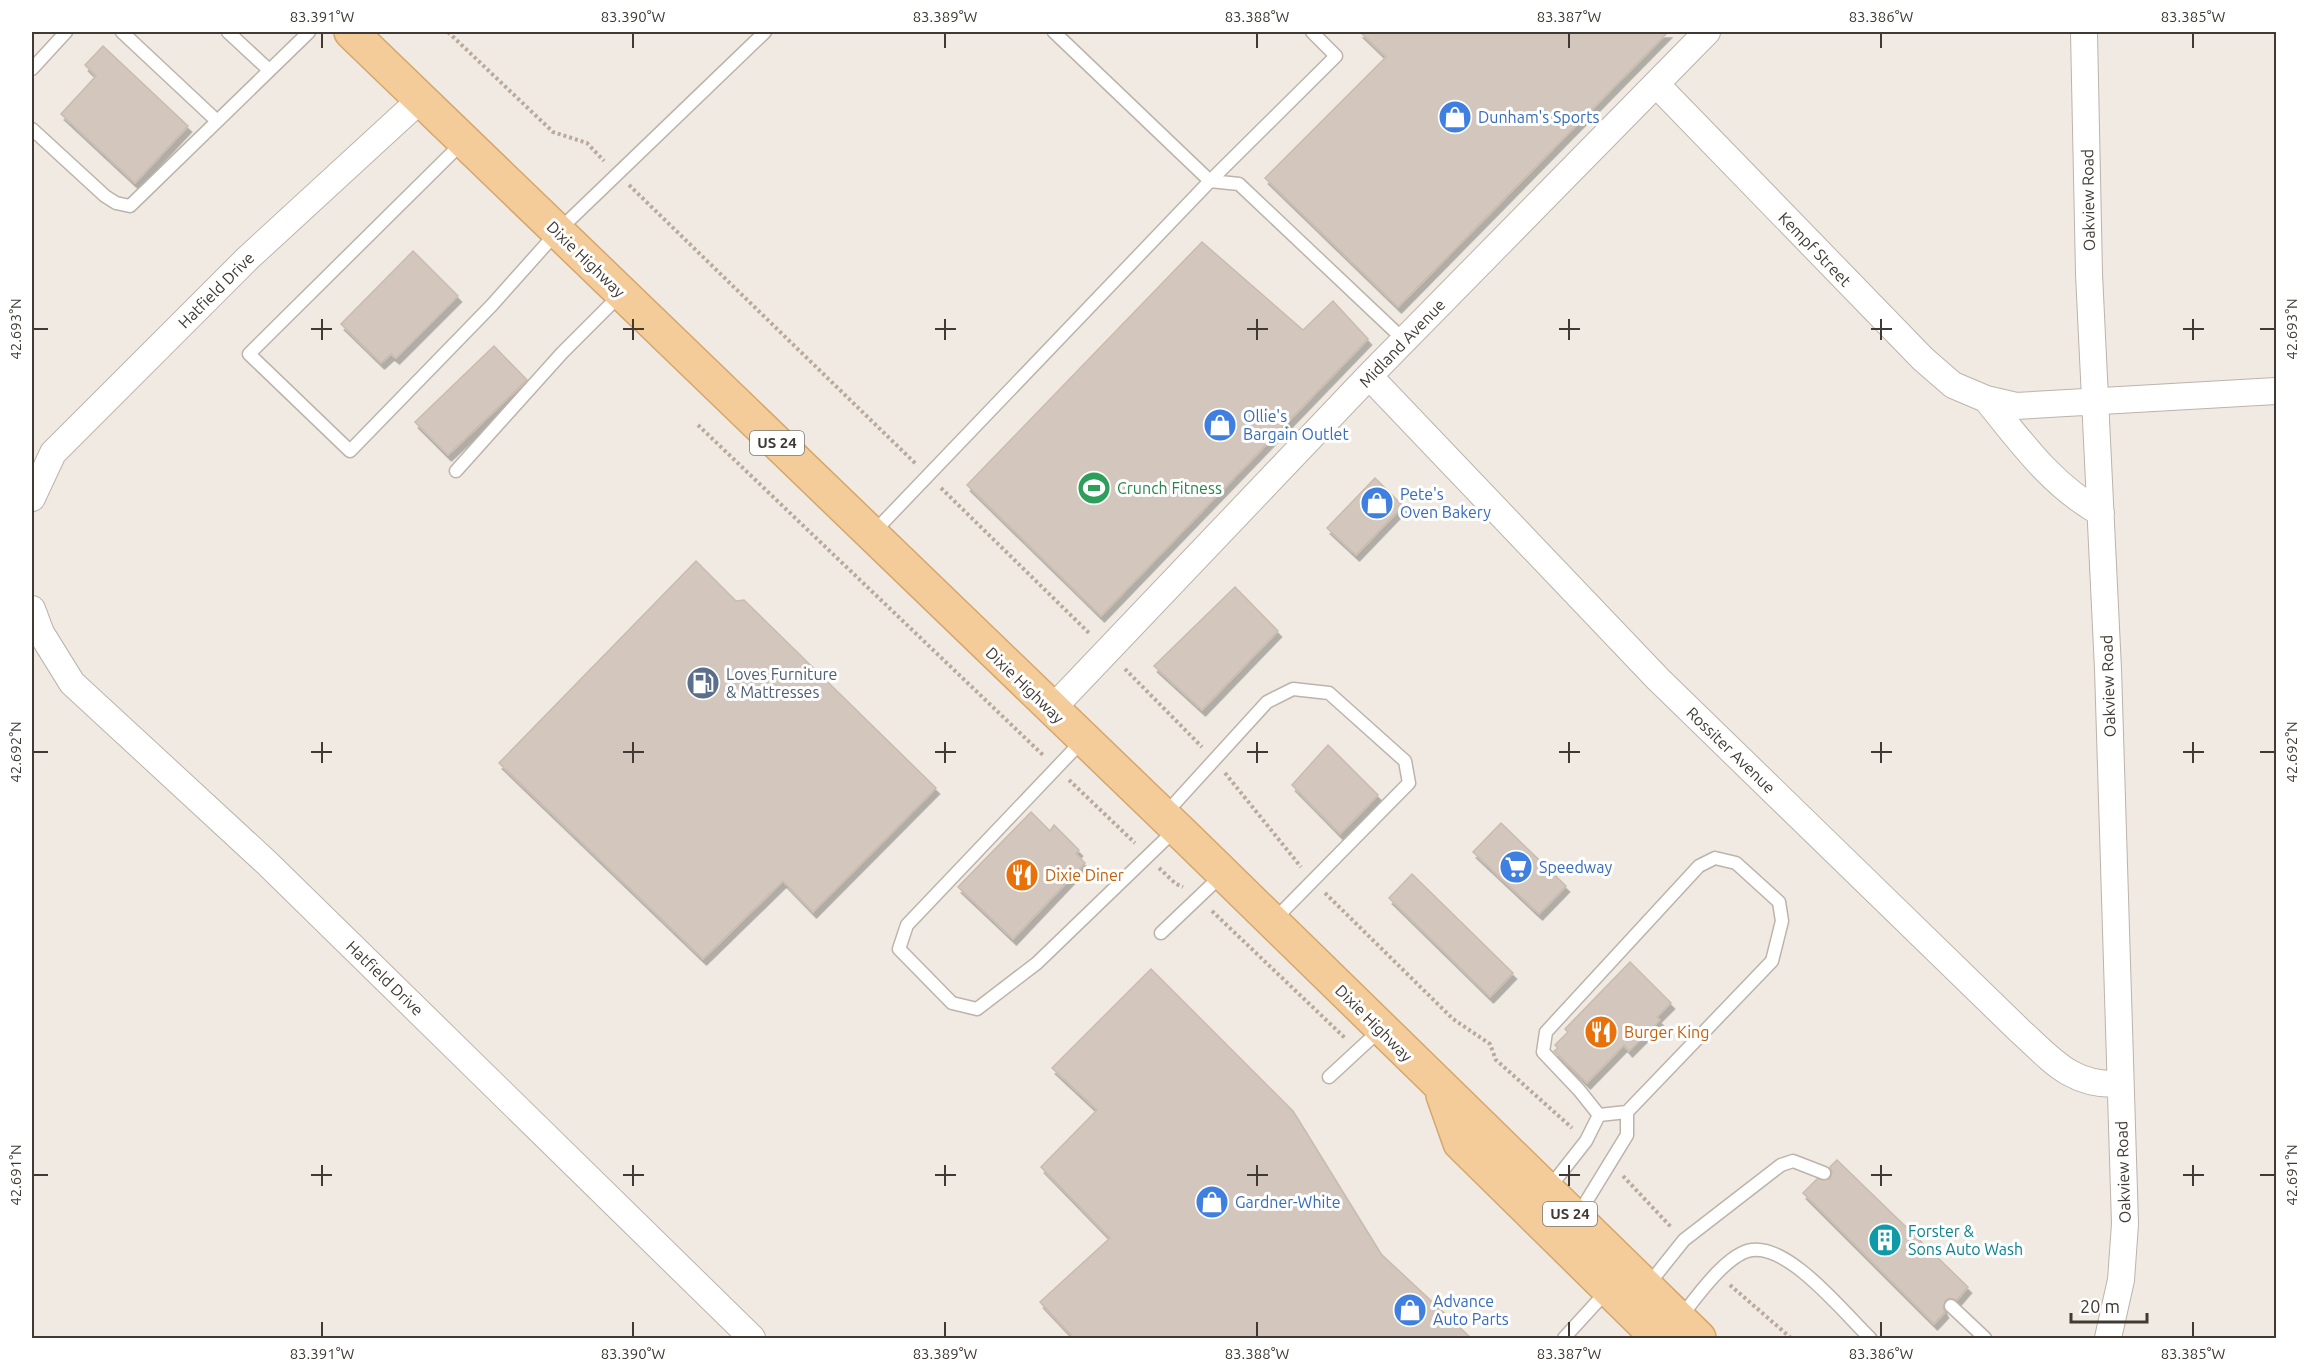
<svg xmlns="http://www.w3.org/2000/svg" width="2308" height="1370" viewBox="0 0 2308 1370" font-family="Ubuntu,sans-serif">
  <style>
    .building { fill: #d3c7bd; stroke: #cabbae; stroke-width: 1.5; filter: url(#shadow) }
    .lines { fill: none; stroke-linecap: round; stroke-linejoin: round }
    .lane-casing { stroke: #bdb3aa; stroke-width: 15 }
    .street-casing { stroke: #bdb3aa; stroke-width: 28 }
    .primary-casing { stroke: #d6a66b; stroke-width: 36 }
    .path { stroke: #baaa9a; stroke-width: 4; stroke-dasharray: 3 3; stroke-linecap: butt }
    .lane { stroke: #fff; stroke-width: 12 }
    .street { stroke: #fff; stroke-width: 26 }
    .primary { stroke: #f3cc99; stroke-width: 33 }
    .ticks { fill: none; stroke: #413a34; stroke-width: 2 }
    .labels { text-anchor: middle; stroke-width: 6; stroke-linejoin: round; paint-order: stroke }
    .shield { fill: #fff; stroke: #7a7571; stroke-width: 1.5 }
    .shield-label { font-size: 15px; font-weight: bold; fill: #413a34 }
    .shop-label { font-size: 16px; fill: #366cbe; stroke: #fff; text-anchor: start }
    .street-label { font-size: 16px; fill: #413a34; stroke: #fff }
    .leisure-label { font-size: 16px; fill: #27864d; stroke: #fff; text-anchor: start }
    .service-label { font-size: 16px; fill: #4e5e75; stroke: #fff; text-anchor: start }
    .food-label { font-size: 16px; fill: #c56008; stroke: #fff; text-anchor: start }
    .culture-label { font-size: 16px; fill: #0d838f; stroke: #fff; text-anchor: start }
    .neatline { fill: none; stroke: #413a34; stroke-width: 2 }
    .ticks-label { font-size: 15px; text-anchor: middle; fill: #413a34 }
  </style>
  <defs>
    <filter id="shadow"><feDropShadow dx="3.5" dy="6" stdDeviation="0" flood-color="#0004"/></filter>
  </defs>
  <rect width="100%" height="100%" fill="#f0eae3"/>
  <!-- building -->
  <path class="building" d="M1360,32h308l-270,275 -133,-129 121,-121z
    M103,46l85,80 -53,57 -74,-69 35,-38 -11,-11z
    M1202,242l101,88 30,-29 35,38 -267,277 -134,-131z
    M413,251l45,45 -62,62 -5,-4 -10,9 -40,-39z
    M494,346l33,34 -79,75 -33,-33z
    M1375,478l28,28 -47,49 -29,-27z
    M696,561l40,40 8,-1 192,188 -123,124 -30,-31 -80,78 -204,-196z
    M1235,587l43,44 -76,79 -48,-44z
    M1328,745l50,50 -38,39 -48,-49z
    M1031,812l19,19 4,-6 25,25 -3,4 9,9 -72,76 -55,-52z
    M1501,823l65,63 -27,28 -66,-62z
    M1412,874l101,99 -23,24 -101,-99z
    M1630,962l41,41 -14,14 3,3 -31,31 -5,-6 -37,38 -33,-32 4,-3 -3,-3 13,-13 -3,-3z
    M1151,969l142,142 88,143 90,84h-397l-34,-36 70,-64 -69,-71 56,-57 -45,-42z
    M1837,1160l131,127 -11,13 -8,-2 -4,3 -2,7 2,4 -11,12 -131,-131 14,-14h13l2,-7 -2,-5z"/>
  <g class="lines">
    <defs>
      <path id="lane" d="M122,32l95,89
        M228,32l41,38
        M1054,32l156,149 29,3 165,156
        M32,69l34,-37
        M32,129l73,67 11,7 14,3 179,-174
        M463,142l-214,212 101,97 142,-146 66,-74 207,-199
        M456,471l106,-118 59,-59
        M872,534l338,-353 126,-125 -24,-24
        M1083,740l-176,185 -8,24 53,54 25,6 60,-46 139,-134
        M1165,814l102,-112 26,-13 36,4 76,68 4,22 -136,138
        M1715,858l21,5 43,39 3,19 -10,40 -145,151 -28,3 -20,-25 -36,-38 3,-20 153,-166z
        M1161,933l62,-59
        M1329,1077l52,-48
        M1549,1188l37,-47 13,-26
        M1578,1215l49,-80v-23
        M1648,1285l36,-45 97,-75 12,-4 31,12
        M1951,1306l34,32
        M1680,1318c15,-19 47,-65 72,-68 37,-6 93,64 118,88
        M1564,1338l43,-47"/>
      <path id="street" d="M2084,32l5,242 19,395 17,555 -4,56 -13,58
        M1656,84l267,275 30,26 33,14 30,7 260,-15
        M1369,376l289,303 362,352c33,30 52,55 99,53
        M1986,399c35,43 66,87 115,114
        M32,498l21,-45 195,-195 173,-159
        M32,609l9,24 31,50 195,180 485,475
        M1051,710l318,-334 338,-344"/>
      <path id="primary" d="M351,32l839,809 509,497
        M1443,1095l17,48 198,195"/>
    </defs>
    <!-- lane casing -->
    <use href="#lane" class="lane-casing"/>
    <!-- street casing -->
    <use href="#street" class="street-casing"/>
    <!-- primary casing -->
    <use href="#primary" class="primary-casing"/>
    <!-- path -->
    <path class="path" d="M448,32l105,100 34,11 17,18
      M629,185l287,279
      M698,425l346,331
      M941,488l149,146
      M1125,669l77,78
      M1225,773l76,94
      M1069,780l66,63
      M1159,868l17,16 7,3
      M1325,893l128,126 37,25 6,16 76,68
      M1212,911l133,127
      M1623,1176l48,51
      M1730,1285l61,53"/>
    <!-- lane -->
    <use href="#lane" class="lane"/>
    <!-- street -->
    <use href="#street" class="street"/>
    <!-- primary -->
    <use href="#primary" class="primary"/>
  </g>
  <!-- ticks -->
  <path class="ticks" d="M322,33v15M633,33v15M945,33v15M1257,33v15M1569,33v15M1881,33v15M2193,33v15M322,319v21M633,319v21M945,319v21M1257,319v21M1569,319v21M1881,319v21M2193,319v21M33,329h15M311,329h21M623,329h21M935,329h21M1247,329h21M1559,329h21M1871,329h21M2183,329h21M2260,329h15M322,742v21M633,742v21M945,742v21M1257,742v21M1569,742v21M1881,742v21M2193,742v21M33,752h15M311,752h21M623,752h21M935,752h21M1247,752h21M1559,752h21M1871,752h21M2183,752h21M2260,752h15M322,1165v21M633,1165v21M945,1165v21M1257,1165v21M1569,1165v21M1881,1165v21M2193,1165v21M33,1175h15M311,1175h21M623,1175h21M935,1175h21M1247,1175h21M1559,1175h21M1871,1175h21M2183,1175h21M2260,1175h15M322,1322v15M633,1322v15M945,1322v15M1257,1322v15M1569,1322v15M1881,1322v15M2193,1322v15"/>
  <!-- icons -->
  <defs>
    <symbol id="shop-disc" viewBox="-11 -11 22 22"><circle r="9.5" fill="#3f7fe0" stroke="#fff"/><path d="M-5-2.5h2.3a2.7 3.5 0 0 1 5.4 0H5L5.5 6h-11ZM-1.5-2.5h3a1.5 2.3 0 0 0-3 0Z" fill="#fff"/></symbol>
    <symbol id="stadium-disc" viewBox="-11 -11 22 22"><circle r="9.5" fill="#2e9e5b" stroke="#fff"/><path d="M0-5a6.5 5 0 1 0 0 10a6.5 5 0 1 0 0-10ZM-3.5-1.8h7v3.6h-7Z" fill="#fff"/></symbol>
    <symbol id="fuel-disc" viewBox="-11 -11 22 22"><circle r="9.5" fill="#5c6f8a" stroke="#fff"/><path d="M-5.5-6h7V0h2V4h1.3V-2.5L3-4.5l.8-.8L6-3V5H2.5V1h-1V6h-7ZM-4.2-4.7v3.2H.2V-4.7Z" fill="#fff"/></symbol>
    <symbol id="supermarket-disc" viewBox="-11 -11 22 22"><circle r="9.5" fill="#3f7fe0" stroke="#fff"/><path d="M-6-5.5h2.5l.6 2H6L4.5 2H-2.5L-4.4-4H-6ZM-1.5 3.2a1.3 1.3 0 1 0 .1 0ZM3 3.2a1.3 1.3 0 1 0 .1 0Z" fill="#fff"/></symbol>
    <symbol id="restaurant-disc" viewBox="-11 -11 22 22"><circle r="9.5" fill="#e8710a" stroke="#fff"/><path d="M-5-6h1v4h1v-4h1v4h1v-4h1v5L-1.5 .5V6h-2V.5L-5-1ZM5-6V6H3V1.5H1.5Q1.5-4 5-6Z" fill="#fff"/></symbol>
    <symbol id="building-disc" viewBox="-11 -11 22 22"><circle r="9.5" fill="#0f9aa8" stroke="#fff"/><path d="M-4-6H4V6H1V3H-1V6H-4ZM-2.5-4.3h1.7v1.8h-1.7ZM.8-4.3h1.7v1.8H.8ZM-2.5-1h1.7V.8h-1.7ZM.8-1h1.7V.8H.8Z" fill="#fff"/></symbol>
  </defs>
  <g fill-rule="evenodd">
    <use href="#shop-disc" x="1436" y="98" width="38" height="38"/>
    <use href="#shop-disc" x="1201" y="406" width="38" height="38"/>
    <use href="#stadium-disc" x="1075" y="469" width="38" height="38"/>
    <use href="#shop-disc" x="1358" y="484" width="38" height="38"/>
    <use href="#fuel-disc" x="684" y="664" width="38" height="38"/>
    <use href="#supermarket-disc" x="1497" y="848" width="38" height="38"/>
    <use href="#restaurant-disc" x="1003" y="856" width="38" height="38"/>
    <use href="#restaurant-disc" x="1582" y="1013" width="38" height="38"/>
    <use href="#shop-disc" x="1193" y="1183" width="38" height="38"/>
    <use href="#building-disc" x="1866" y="1221" width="38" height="38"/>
    <use href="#shop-disc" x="1391" y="1291" width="38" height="38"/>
  </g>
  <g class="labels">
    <!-- shield labels -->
    <g class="shield">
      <rect x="750" y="431" width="54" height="24" rx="4.5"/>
      <rect x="1543" y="1202" width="54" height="24" rx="4.5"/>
    </g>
    <g class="shield-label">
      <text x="777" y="448">US 24</text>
      <text x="1570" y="1219">US 24</text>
    </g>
    <!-- shop labels -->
    <g class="shop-label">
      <text x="1478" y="123">Dunham's Sports</text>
      <text x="1243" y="422">Ollie's<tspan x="1243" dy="18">Bargain Outlet</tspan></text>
      <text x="1400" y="500">Pete's<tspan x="1400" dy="18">Oven Bakery</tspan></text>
      <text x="1539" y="873">Speedway</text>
      <text x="1235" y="1208">Gardner-White</text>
      <text x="1433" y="1307">Advance<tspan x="1433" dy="18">Auto Parts</tspan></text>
    </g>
    <!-- street labels -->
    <g class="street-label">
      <text transform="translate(2088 200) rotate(-91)" y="6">Oakview Road</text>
      <text transform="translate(1815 249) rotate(46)" y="6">Kempf Street</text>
      <text transform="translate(586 259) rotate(44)" y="6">Dixie Highway</text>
      <text transform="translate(216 290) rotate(-45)" y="6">Hatfield Drive</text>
      <text transform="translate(1402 343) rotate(-46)" y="6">Midland Avenue</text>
      <text transform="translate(1025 685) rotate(44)" y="6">Dixie Highway</text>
      <text transform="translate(2108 686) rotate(-92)" y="6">Oakview Road</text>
      <text transform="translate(1731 750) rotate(44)" y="6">Rossiter Avenue</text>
      <text transform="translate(385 978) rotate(44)" y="6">Hatfield Drive</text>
      <text transform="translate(1374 1023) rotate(45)" y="6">Dixie Highway</text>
      <text transform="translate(2123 1172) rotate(-92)" y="6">Oakview Road</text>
    </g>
    <!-- leisure labels -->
    <g class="leisure-label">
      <text x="1117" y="494">Crunch Fitness</text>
    </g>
    <!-- service labels -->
    <g class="service-label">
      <text x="726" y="680">Loves Furniture<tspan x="726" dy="18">&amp; Mattresses</tspan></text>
    </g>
    <!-- food labels -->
    <g class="food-label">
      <text x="1045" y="881">Dixie Diner</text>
      <text x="1624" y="1038">Burger King</text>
    </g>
    <!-- culture labels -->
    <g class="culture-label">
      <text x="1908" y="1237">Forster &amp;<tspan x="1908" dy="18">Sons Auto Wash</tspan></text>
    </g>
  </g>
  <!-- border -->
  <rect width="2308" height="1370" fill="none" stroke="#ffffff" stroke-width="66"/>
  <!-- scale -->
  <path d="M2071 1313v9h76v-9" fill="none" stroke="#413a34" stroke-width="3"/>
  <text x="2080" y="1313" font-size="18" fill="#413a34" stroke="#ffffff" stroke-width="4.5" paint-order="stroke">20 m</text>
  <rect x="33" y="33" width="2242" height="1304" class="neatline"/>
  <g class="ticks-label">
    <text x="322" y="22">83.391°W</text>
    <text x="633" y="22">83.390°W</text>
    <text x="945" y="22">83.389°W</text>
    <text x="1257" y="22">83.388°W</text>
    <text x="1569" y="22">83.387°W</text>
    <text x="1881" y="22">83.386°W</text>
    <text x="2193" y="22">83.385°W</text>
    <text transform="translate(16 329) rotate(-90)" y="5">42.693°N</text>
    <text transform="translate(2292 329) rotate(-90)" y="5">42.693°N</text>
    <text transform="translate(16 752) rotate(-90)" y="5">42.692°N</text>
    <text transform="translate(2292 752) rotate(-90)" y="5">42.692°N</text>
    <text transform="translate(16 1175) rotate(-90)" y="5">42.691°N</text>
    <text transform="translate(2292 1175) rotate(-90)" y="5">42.691°N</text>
    <text x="322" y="1359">83.391°W</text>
    <text x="633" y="1359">83.390°W</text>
    <text x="945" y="1359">83.389°W</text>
    <text x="1257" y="1359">83.388°W</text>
    <text x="1569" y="1359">83.387°W</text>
    <text x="1881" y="1359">83.386°W</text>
    <text x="2193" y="1359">83.385°W</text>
  </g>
</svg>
